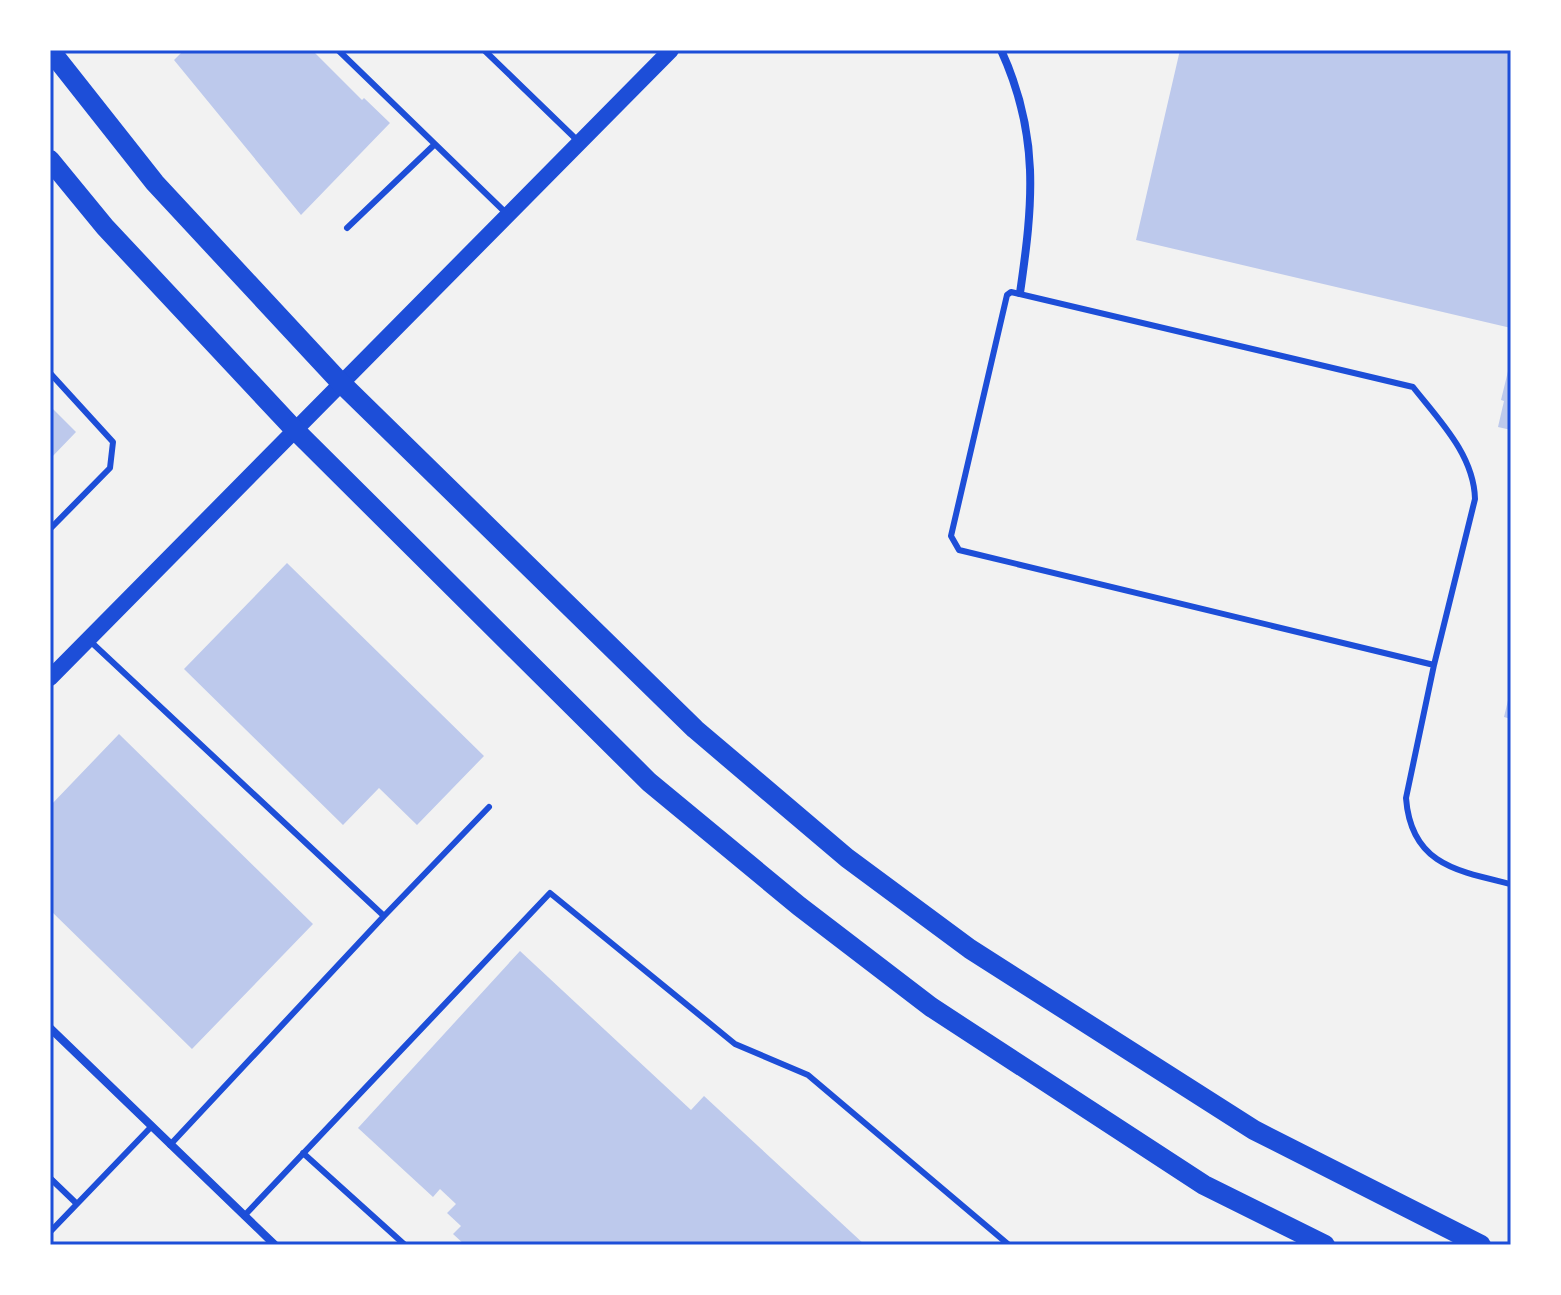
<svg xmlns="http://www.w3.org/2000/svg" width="1561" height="1295" viewBox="0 0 1561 1295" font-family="Signika,sans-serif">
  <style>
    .building { fill: #bdc9ec }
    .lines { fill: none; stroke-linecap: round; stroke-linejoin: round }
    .service { stroke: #1d4ed8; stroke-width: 6 }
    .minor { stroke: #1d4ed8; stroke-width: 8 }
    .secondary { stroke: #1d4ed8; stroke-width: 16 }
    .primary { stroke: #1d4ed8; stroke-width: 20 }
    .neatline { fill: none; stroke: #1d4ed8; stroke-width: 3 }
  </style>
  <rect width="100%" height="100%" fill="#f2f2f2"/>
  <!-- building -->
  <path class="building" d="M184,50h128l50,50 2,-2 26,25 -89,92 -127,-155z
    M1180,50h331v278l-375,-88z
    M1510,363h1v67l-13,-3 6,-26 -3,-1z
    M50,406l26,26 -26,27z
    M287,563l197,193 -67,69 -38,-37 -36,37 -159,-156z
    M1510,692h1v27l-7,-2z
    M119,734l194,190 -121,125 -142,-139v-104z
    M520,951l171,159 13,-14 161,149h-400l-12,-11 8,-8 -14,-13 9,-9 -16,-15 -7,8 -75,-69z"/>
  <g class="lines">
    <!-- service -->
    <path class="service" d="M338,50l169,164
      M484,50l95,92
      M347,228l88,-84
      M1011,292l402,95c26,33 61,68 62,112l-41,166 -475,-115 -8,-14 56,-241z
      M50,373l63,69 -3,26 -60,61
      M90,641l294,275 -214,229
      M1434,665l-28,133c5,66 50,73 105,86
      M384,916l105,-109
      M303,1153l102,92
      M50,1178l27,26
      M244,1216l306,-323 185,151 73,31 201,170
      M50,1232l101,-105"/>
    <!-- minor -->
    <path class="minor" d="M1001,50c39,85 32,153 19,243
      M50,1028l225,217"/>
    <!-- secondary -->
    <path class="secondary" d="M50,678l621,-628"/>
    <!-- primary -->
    <path class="primary" d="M50,50l105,133 185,199 355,347 152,129 123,91 284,181 227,115
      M50,160l55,67 189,202 355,353 150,124 132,101 273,178 121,60"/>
  </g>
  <!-- border -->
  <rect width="1561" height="1295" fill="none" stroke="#ffffff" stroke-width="104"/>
  <rect x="52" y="52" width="1457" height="1191" class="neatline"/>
</svg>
